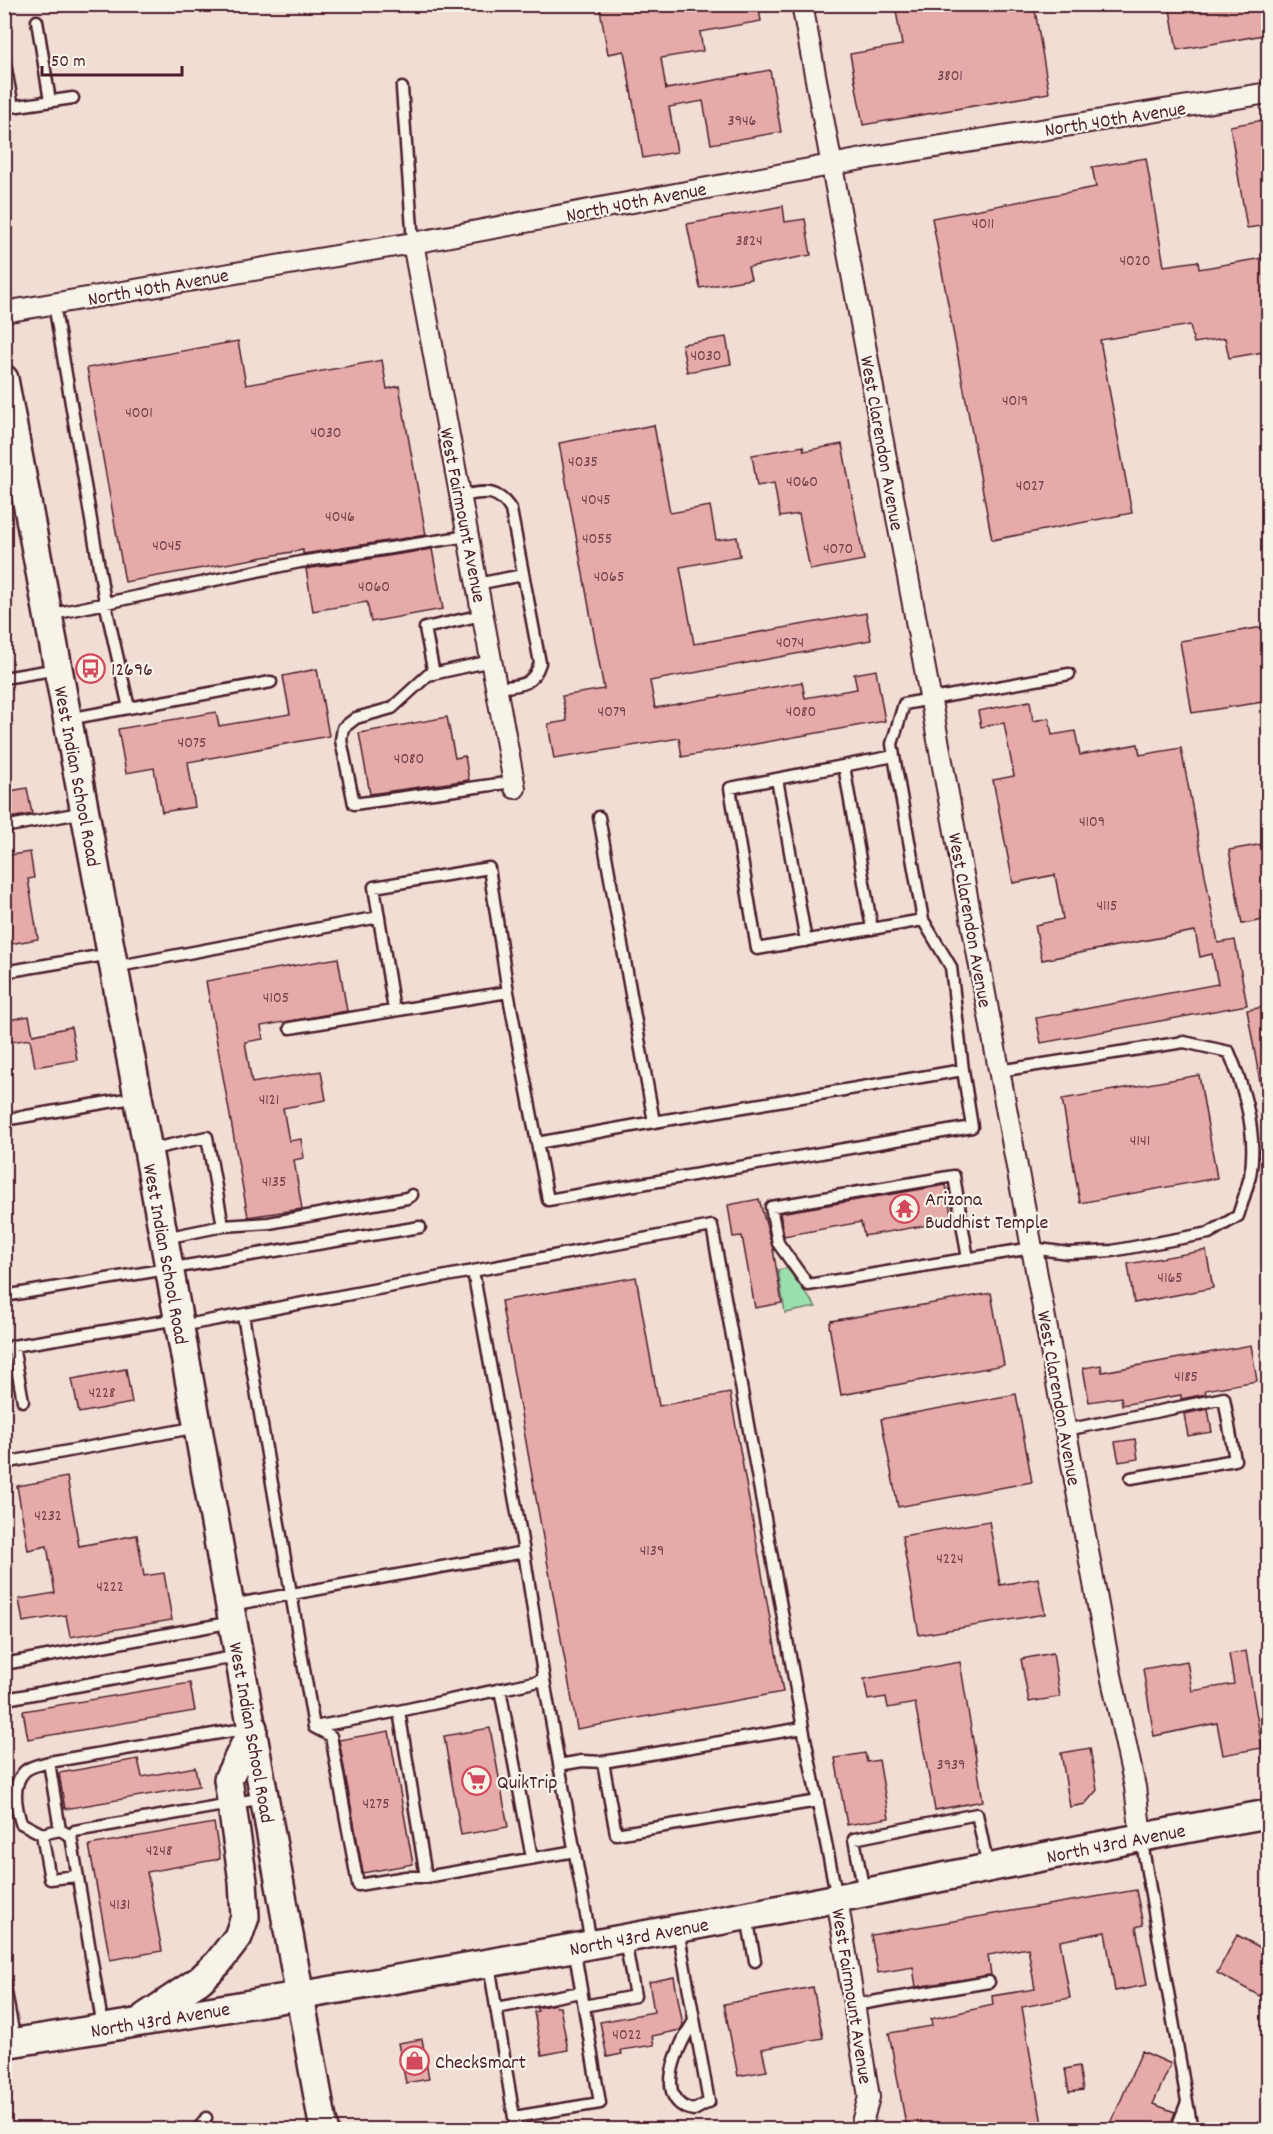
<svg xmlns="http://www.w3.org/2000/svg" width="1273" height="2134" viewBox="0 0 1273 2134" font-family="Dekko,sans-serif">
  <style>
    .green { fill: #9ae0ad; stroke: #72806c; stroke-width: 1.5 }
    .building { fill: #e6aaa9; stroke: #4a1f2b; stroke-width: 1.5 }
    .lines { fill: none; stroke-linecap: round; stroke-linejoin: round }
    .lane-casing { stroke: #4a1f2b; stroke-width: 15 }
    .street-casing { stroke: #4a1f2b; stroke-width: 24 }
    .secondary-casing { stroke: #4a1f2b; stroke-width: 32 }
    .lane { stroke: #f7f3e8; stroke-width: 10 }
    .street { stroke: #f7f3e8; stroke-width: 20 }
    .secondary { stroke: #f7f3e8; stroke-width: 27 }
    .labels { text-anchor: middle; stroke-width: 4.5; stroke-linejoin: round; paint-order: stroke }
    .number-label { font-size: 16px; fill: #71424a }
    .street-label { font-size: 20px; fill: #4a1f2b; stroke: #f7f3e8 }
    .poi-label { font-size: 20px; fill: #4a1f2b; stroke: #f7f3e8; text-anchor: start }
  </style>
  <rect width="100%" height="100%" fill="#f2ddd5"/>
  <filter id="ink" filterUnits="userSpaceOnUse"><feTurbulence type="fractalNoise" baseFrequency=".0167" numOctaves="2"/><feDisplacementMap in="SourceGraphic" scale="12" xChannelSelector="R" yChannelSelector="G"/><feConvolveMatrix kernelMatrix="1 2 1 2 8 2 1 2 1" color-interpolation-filters="sRGB"/></filter>
  <g filter="url(#ink)">
    <!-- green -->
    <path class="green" d="M787,1268l29,39 -31,6 -7,-43z"/>
    <!-- building -->
    <path class="building" d="M599,4h52l1,6 29,-6h77l3,17 -61,11 3,19 -42,7 5,31 104,-19 11,62 -70,12 -8,-43 -34,6 8,45 -34,6 -19,-107 -16,3z
      M920,4h114l15,89 -186,32 -13,-71 52,-9 -6,-34 24,-4z
      M1169,4h100v30l-92,16z
      M1263,120l6,30v75l-22,3 -17,-102z
      M1146,158l18,108 34,-5 1,8 70,-12v94l-40,7 -4,-20 -31,5 -4,-18 -90,15 32,173 -140,27 -60,-322 164,-31 -4,-20z
      M783,206l2,16 20,-3 6,36 -63,12 3,12 -51,9 -13,-64z
      M726,337l5,27 -44,8 -5,-28z
      M238,341l8,44 136,-25 5,29 12,-3 27,149 -123,19v-4l-178,32 -38,-214z
      M654,425l16,88 40,-7 6,34 21,-3 3,19 -60,11 14,77 172,-31 5,27 -221,41 5,27 147,-26 3,16 52,-9 -3,-15 22,-4 9,51 -203,36 -3,-19 -125,21 -6,-35 19,-3 -5,-25 42,-7 -45,-246z
      M842,444l22,116 -54,10 -11,-56 -19,3 -6,-34 -17,3 -5,-31 51,-9 1,5z
      M432,549l11,60 -72,13 -4,-20 -54,9 -7,-42z
      M1269,626v75l-77,12 -12,-72z
      M317,669l12,67 -141,26 7,45 -33,5 -8,-44 -28,5 -8,-44 98,-17 3,14 71,-12 -7,-38z
      M1030,701l3,20 16,-3 3,17 23,-4 5,24 58,-11 2,11 41,-7 37,195 17,-3 12,65 -206,38 -5,-25 182,-34 -6,-30 -12,3 -5,-26 -153,29 -7,-35 28,-6 -8,-44 -42,8 -20,-103 21,-4 -10,-53 -23,4 -3,-16z
      M447,717l8,41 10,-2 4,24 -99,14 -11,-61z
      M27,788l5,26 -28,5v-27z
      M1269,843v76l-27,5 -13,-74z
      M30,852l4,26 -6,1 10,60 -34,6v-89z
      M338,958l9,53 -86,15 2,13 -18,3 7,41 69,-12 5,29 -43,8 6,33 12,-2 3,19 -10,2 8,49 -54,8 -42,-236z
      M1269,1006v80l-8,1 -14,-77z
      M29,1016l4,19 38,-8 6,33 -42,7 -5,-28 -19,3 -4,-22z
      M1199,1075l18,103 -137,25 -18,-104z
      M946,1185l6,36 -88,15 -3,-14 -77,14 -4,-23z
      M759,1199l14,50 9,54 -27,5 -13,-72 -9,1 -5,-32z
      M1206,1250l7,38 -79,15 -6,-39z
      M636,1277l23,129 71,-13 53,299 -206,37 -76,-428z
      M991,1293l13,72 -163,30 -12,-70 2,-4z
      M1251,1345l6,36 -52,9 1,4 -25,5v-4l-59,10 -1,-8 -32,5 -6,-34 18,-3 1,7z
      M126,1369l6,34 -53,10 -7,-34z
      M1016,1394l16,88 -134,25 -17,-88z
      M1208,1409l4,23 -24,4 -4,-22z
      M1135,1439l3,20 -19,3 -4,-20z
      M67,1477l12,69 58,-11 7,41 20,-3 8,47 -102,17 -4,-22 -43,7 -4,-23 36,-6 -8,-47 -19,4 -11,-64z
      M989,1521l11,64 38,-7 7,36 -126,21 -17,-99z
      M1246,1651l16,97 -39,7 -6,-32 -63,13 -11,-67 44,-8 5,30 42,-7 -5,-30z
      M1053,1653l7,44 -31,5 -8,-43z
      M960,1662l23,139 -48,9 -20,-107 -27,5 -2,-11 -18,3 -4,-21z
      M190,1683l5,28 -167,28 -5,-28z
      M490,1728l18,99 -47,8 -17,-99z
      M389,1731l24,133 -50,9 -24,-133z
      M1090,1748l7,42 -12,14 -15,3 -9,-54z
      M865,1753l2,9 12,-2 10,58 -42,7 -12,-67z
      M138,1759l4,18 53,-10 4,19 -134,23 -6,-36z
      M214,1823l6,36 -73,13 15,79 -52,9 -21,-115z
      M1136,1890l7,35 -7,2 11,58 -32,6 -10,-59 -45,9 10,57 -48,9 21,123h-136l-18,-97 43,-7 -1,-7 62,-14 -1,-9 43,-7 -7,-41 -40,7 3,20 -75,12 -3,-20 -35,6 -7,-38z
      M1237,1935l32,17v49l-52,-28z
      M674,1977l9,48 -3,5 -28,6 2,9 -33,5 1,4 -15,3 -7,-35 54,-10 -5,-30z
      M813,1987l10,51 -61,11 5,22 -29,5 -14,-72z
      M555,2004l1,3h4l8,43 -26,5 -8,-43 4,-1 -1,-3z
      M422,2039l7,40 -23,4 -8,-40z
      M1142,2051l29,13 -18,40 22,8 -6,18h-61z
      M1079,2066l4,24 -14,2 -4,-23z"/>
    <g class="lines">
      <defs>
        <path id="lane" d="M37,21l13,80
          M4,59l9,48
          M402,88l11,155
          M4,108l69,-10
          M54,304l51,298 24,106
          M460,496c24,-4 37,-9 51,14l29,153c-8,25 -22,22 -44,25
          M477,584l46,-9
          M49,615l251,-53 168,-26
          M491,661l-63,14 -36,33 -36,10 -13,10 -2,12 13,64 159,-22
          M434,674l-9,-46 57,-13
          M4,678l54,-9
          M68,719l203,-37
          M894,756l-164,32 27,161 166,-29 -29,-164 -2,-12 12,-40 165,-30
          M844,766l28,163
          M777,779l29,162
          M4,827l81,-15
          M923,920l28,47 12,103
          M114,967l265,-50
          M4,972l107,-18
          M508,992l40,208 424,-73 -9,-57 -309,52 -55,-305
          M290,1028l218,-36 -19,-124 -115,19 20,123
          M4,1120l134,-23
          M537,1143l117,-21
          M148,1150l59,-13 16,89 -58,12
          M223,1226l46,-3 138,-25 5,-3
          M968,1259l-14,-83 -183,31 7,36 30,42 224,-37 36,5 44,-2 97,-18 29,-17c4,-13 9,-27 12,-40 8,-42 -5,-86 -21,-124l-45,-10 -185,29
          M473,1271l239,-45 91,502 34,170
          M4,1296l416,-69
          M243,1315l71,412
          M181,1326l292,-55 45,247 6,34 -293,53
          M23,1401l-10,-55 165,-27
          M1066,1430l158,-32 11,62 -104,18
          M4,1463l194,-36
          M524,1552l20,128
          M4,1664l229,-42
          M500,1689l32,169
          M6,1699l233,-43
          M399,1711l145,-31 47,263
          M314,1727l17,9 27,149 48,-8h20l149,-26
          M314,1727l85,-16 27,166
          M803,1728l-200,34 13,72 202,-33
          M559,1765l23,-4 21,1
          M60,1830l-18,4 8,45 26,-3
          M42,1834l-21,-11c-5,-16 -10,-39 4,-52 5,-5 17,-7 24,-9
          M71,1836l-11,-6 -11,-68 200,-34
          M1141,1837l51,293
          M864,1892l-10,-53 123,-25 11,53
          M747,1917l8,44
          M678,1930l31,172 -15,8c-44,-8 -14,-68 0,-89
          M489,1964l27,166
          M4,1981l11,61
          M854,2005l135,-23
          M584,2006l51,-10 -10,-56
          M496,2008l85,-16
          M103,2028l-32,-192 4,-5 189,-33
          M514,2117l86,-14 -26,-156
          M198,2130l8,-12
          M1176,2130l11,-28"/>
        <path id="street" d="M802,4l308,1666 25,117 6,49
          M413,243l102,545
          M4,312l409,-69 455,-85 400,-65
          M837,1898l32,199 -9,33"/>
        <g id="secondary">
          <path id="s1" d="M4,379l144,771 176,980"/>
          <path d="M145,2017l55,-37 18,-17 20,-26 7,-20 -2,-36 -15,-102 25,-51"/>
          <path id="s2" d="M4,2044c279,-44 557,-92 834,-146 143,-28 286,-59 430,-84"/>
        </g>
      </defs>
      <!-- lane casing -->
      <use href="#lane" class="lane-casing"/>
      <!-- street casing -->
      <use href="#street" class="street-casing"/>
      <!-- secondary casing -->
      <use href="#secondary" class="secondary-casing"/>
      <!-- lane -->
      <use href="#lane" class="lane"/>
      <!-- street -->
      <use href="#street" class="street"/>
      <!-- secondary -->
      <use href="#secondary" class="secondary"/>
    </g>
  </g>
  <!-- icons -->
  <defs>
    <symbol id="bus-ring" viewBox="-11 -11 22 22"><circle r="9.5" fill="#f7f3e8" stroke="#d1495b" stroke-width="1.5"/><path d="M-5-6H5V4H4V6H2V4H-2V6H-4V4H-5ZM-3.5-4V0h7V-4ZM-3.5 1.2v1.5H-2V1.2ZM2 1.2v1.5H3.5V1.2Z" fill="#d1495b"/></symbol>
    <symbol id="temple-ring" viewBox="-11 -11 22 22"><circle r="9.5" fill="#f7f3e8" stroke="#d1495b" stroke-width="1.5"/><path d="M0-6L5-2H3V0L6.5 2.5H4V6H1.5V3h-3V6H-4V2.5H-6.5L-3 0V-2H-5Z" fill="#d1495b"/></symbol>
    <symbol id="supermarket-ring" viewBox="-11 -11 22 22"><circle r="9.5" fill="#f7f3e8" stroke="#d1495b" stroke-width="1.5"/><path d="M-6-5.5h2.5l.6 2H6L4.5 2H-2.5L-4.4-4H-6ZM-1.5 3.2a1.3 1.3 0 1 0 .1 0ZM3 3.2a1.3 1.3 0 1 0 .1 0Z" fill="#d1495b"/></symbol>
    <symbol id="shop-ring" viewBox="-11 -11 22 22"><circle r="9.5" fill="#f7f3e8" stroke="#d1495b" stroke-width="1.5"/><path d="M-5-2.5h2.3a2.7 3.5 0 0 1 5.4 0H5L5.5 6h-11ZM-1.5-2.5h3a1.5 2.3 0 0 0-3 0Z" fill="#d1495b"/></symbol>
  </defs>
  <g fill-rule="evenodd">
    <use href="#bus-ring" x="74" y="652" width="33" height="33"/>
    <use href="#temple-ring" x="888" y="1192" width="33" height="33"/>
    <use href="#supermarket-ring" x="460" y="1764" width="33" height="33"/>
    <use href="#shop-ring" x="398" y="2044" width="33" height="33"/>
  </g>
  <g class="labels">
    <!-- number labels -->
    <g class="number-label">
      <text x="950" y="80">3801</text>
      <text x="742" y="125">3946</text>
      <text x="983" y="228">4011</text>
      <text x="749" y="245">3824</text>
      <text x="1135" y="265">4020</text>
      <text x="706" y="360">4030</text>
      <text x="1015" y="405">4019</text>
      <text x="139" y="417">4001</text>
      <text x="326" y="437">4030</text>
      <text x="583" y="466">4035</text>
      <text x="802" y="486">4060</text>
      <text x="1030" y="490">4027</text>
      <text x="596" y="504">4045</text>
      <text x="340" y="521">4046</text>
      <text x="597" y="543">4055</text>
      <text x="167" y="550">4045</text>
      <text x="838" y="553">4070</text>
      <text x="609" y="581">4065</text>
      <text x="374" y="591">4060</text>
      <text x="790" y="647">4074</text>
      <text x="612" y="716">4079</text>
      <text x="801" y="716">4080</text>
      <text x="192" y="747">4075</text>
      <text x="409" y="763">4080</text>
      <text x="1092" y="826">4109</text>
      <text x="1107" y="910">4115</text>
      <text x="276" y="1002">4105</text>
      <text x="269" y="1104">4121</text>
      <text x="1140" y="1145">4141</text>
      <text x="274" y="1186">4135</text>
      <text x="1170" y="1282">4165</text>
      <text x="1186" y="1381">4185</text>
      <text x="102" y="1397">4228</text>
      <text x="48" y="1520">4232</text>
      <text x="652" y="1555">4139</text>
      <text x="950" y="1563">4224</text>
      <text x="110" y="1591">4222</text>
      <text x="951" y="1769">3939</text>
      <text x="376" y="1808">4275</text>
      <text x="159" y="1855">4248</text>
      <text x="120" y="1909">4131</text>
      <text x="627" y="2039">4022</text>
    </g>
    <!-- street labels -->
    <g class="street-label">
      <text transform="translate(1115 118) rotate(-9)" y="7">North 40th Avenue</text>
      <text transform="translate(636 201) rotate(-11)" y="7">North 40th Avenue</text>
      <text transform="translate(158 286) rotate(-10)" y="7">North 40th Avenue</text>
      <text transform="translate(883 443) rotate(80)" y="7">West Clarendon Avenue</text>
      <text transform="translate(464 515) rotate(79)" y="7">West Fairmount Avenue</text>
      <text dy="7" stroke="none"><textPath href="#s1" startOffset="404">West Indian School Road</textPath></text>
      <text transform="translate(971 920) rotate(80)" y="7">West Clarendon Avenue</text>
      <text dy="7" stroke="none"><textPath href="#s1" startOffset="890">West Indian School Road</textPath></text>
      <text transform="translate(1060 1398) rotate(80)" y="7">West Clarendon Avenue</text>
      <text dy="7" stroke="none"><textPath href="#s1" startOffset="1376">West Indian School Road</textPath></text>
      <text dy="7" stroke="none"><textPath href="#s2" startOffset="1130">North 43rd Avenue</textPath></text>
      <text dy="7" stroke="none"><textPath href="#s2" startOffset="644">North 43rd Avenue</textPath></text>
      <text transform="translate(853 1996) rotate(81)" y="7">West Fairmount Avenue</text>
      <text dy="7" stroke="none"><textPath href="#s2" startOffset="158">North 43rd Avenue</textPath></text>
    </g>
    <!-- poi labels -->
    <g class="poi-label">
      <text x="111" y="675">12696</text>
      <text x="925" y="1205">Arizona<tspan x="925" dy="23">Buddhist Temple</tspan></text>
      <text x="497" y="1788">QuikTrip</text>
      <text x="435" y="2068">CheckSmart</text>
    </g>
  </g>
  <!-- margin -->
  <rect width="1273" height="2134" fill="none" stroke="#f7f3e8" stroke-width="24"/>
  <rect x="12" y="12" width="1249" height="2110" fill="none" stroke="#4a1f2b" stroke-width="2" filter="url(#ink)"/>
  <!-- scale -->
  <path d="M42 66v9h140v-9" fill="none" stroke="#4a1f2b" stroke-width="3"/>
  <text x="51" y="66" font-size="18" fill="#4a1f2b" stroke="#f7f3e8" stroke-width="4.5" paint-order="stroke">50 m</text>
</svg>
